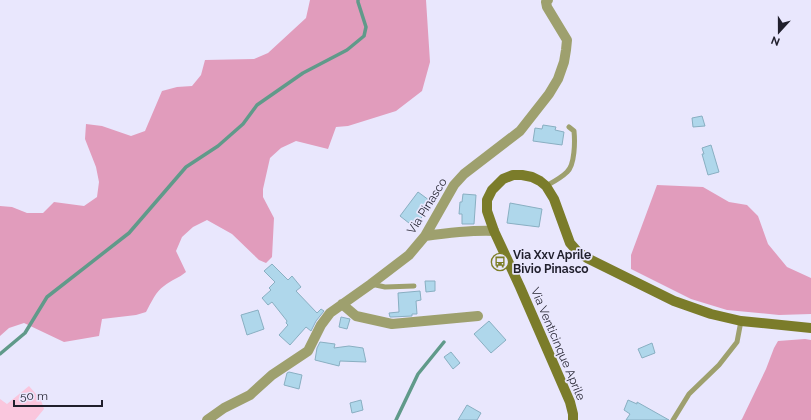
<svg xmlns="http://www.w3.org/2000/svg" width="811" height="420" viewBox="0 0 811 420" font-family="Raleway,sans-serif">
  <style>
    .green { fill: #fac6dd }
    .forest { fill: #e19cbc }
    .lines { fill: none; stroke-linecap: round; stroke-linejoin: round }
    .stream { stroke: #609a8a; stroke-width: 3.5 }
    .building { fill: #afd7eb; stroke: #89afc2 }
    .service { stroke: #9ea06e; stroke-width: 5 }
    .minor { stroke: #9ea06e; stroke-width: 10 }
    .secondary { stroke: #7b7c2a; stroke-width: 10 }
    .labels { text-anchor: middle; stroke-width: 3.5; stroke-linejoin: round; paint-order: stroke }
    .street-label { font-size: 12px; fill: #201f2c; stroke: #e9e7fd }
    .poi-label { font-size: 12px; font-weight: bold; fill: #201f2c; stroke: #e9e7fd; text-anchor: start }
  </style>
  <rect width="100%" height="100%" fill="#e9e7fd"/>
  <!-- green -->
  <path class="green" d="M29,386l12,14 3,9 -9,11h-35v-21l7,5z"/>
  <!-- forest -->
  <path class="forest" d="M310,0h116l4,62 -8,29 -26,20 -48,15 -12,1 -8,22 -32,-8 -15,7 -11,10 -7,31v8l11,21 -2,39 -6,6 -7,-3 -27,-26 -25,-14 -14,7 -11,10 -6,14 10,21c-7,6 -15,8 -22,14 -8,5 -13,17 -18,26l-10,3 -34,4 -3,17 -35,6 -40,-19 -15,5 -9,8v-130l12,1 15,6h16l11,-11 30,4 13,-9 2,-15 -3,-15 -11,-28 1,-15 16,2 29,10 14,-5 17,-40 15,-4 15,-1 9,-11 4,-15 49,-1 14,-6 38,-35z
    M657,185l46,2 26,15 18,3 11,11 10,28 19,23 24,11v36l-32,1 -52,-5 -36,-11 -60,-30v-14z
    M805,339l6,1v80h-70l1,-1 24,-50 8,-21 4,-7z"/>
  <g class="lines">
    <!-- stream -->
    <path class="stream" d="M0,354l25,-21 22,-36 82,-64 57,-66 32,-21 25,-22 14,-19 46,-32 44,-23 17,-14 2,-9 -8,-25v-2
      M396,420l22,-46 26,-32"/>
  </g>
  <!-- building -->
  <path class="building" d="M702,116l3,10 -12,1 -1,-9z
    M543,125l13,2 -1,3 9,2 -2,13 -29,-4 2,-13 7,1z
    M711,145l8,27 -11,3 -6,-21h2l-2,-6z
    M418,192l15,11 -19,24 -14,-11z
    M463,194l13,1 -2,29h-12v-10h-3l1,-12h2z
    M510,203l32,6 -3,18 -32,-4z
    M272,264l16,16 4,-4 9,11 -5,4 21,22 4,-4 3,2 -8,10 -5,10 -5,-4 -16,18 -11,-10 9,-10 -2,-2 1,-2 -15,-19 -4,3 -6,-7 9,-8 -2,-2 6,-6 -11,-11z
    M425,281h10v10l-9,1z
    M420,291l1,9 -5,1 1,13h-5v2l-20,1h-2l-1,-4 10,-1 -1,-19z
    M258,310l6,19 -17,6 -6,-20z
    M341,317l9,2 -3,10 -8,-2z
    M489,321l17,19 -15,13 -17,-19z
    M320,342l15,2 -1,4 15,-2 14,2 3,14 -26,-1 -1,5 -24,-6 2,-12z
    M652,343l3,10 -13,5 -4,-9z
    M451,352l9,11 -7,6 -9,-12z
    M289,372l13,3 -3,14 -15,-4 3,-12z
    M361,400l2,10 -11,3 -2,-10z
    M628,400l9,4v-2l32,18h-43l4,-6 -6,-4z
    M467,405l14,8 -4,7h-19z"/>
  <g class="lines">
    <!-- service -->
    <path class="service" d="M546,186c7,-4 15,-8 21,-14 8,-7 8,-31 7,-41l-5,-4
      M371,284l14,3 29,-1
      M673,420l16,-26 30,-29 18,-23 4,-21"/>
    <!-- minor -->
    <path class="minor" d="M425,236c22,-3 46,-6 69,-5
      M342,304l14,12 36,8 86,-8
      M207,420l17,-12 26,-13 22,-20 36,-24 13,-26 9,-12 41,-29 38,-29 16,-19 29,-51 10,-11 56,-43 29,-37 9,-15 6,-17 2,-12 1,-10 -20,-33 -1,-5 2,-2"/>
    <!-- secondary -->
    <path class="secondary" d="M573,420v-6l-3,-12 -50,-115 -26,-56 -7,-20v-11l5,-10 11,-11 10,-4h9l10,2 8,4 6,5 8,13 16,44 7,8 10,7 87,43 37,13 30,7 70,7"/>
  </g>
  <!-- icons -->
  <defs>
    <symbol id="bus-ring" viewBox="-11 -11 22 22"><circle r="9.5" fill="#e9e7fd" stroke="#7d7e27" stroke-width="1.5"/><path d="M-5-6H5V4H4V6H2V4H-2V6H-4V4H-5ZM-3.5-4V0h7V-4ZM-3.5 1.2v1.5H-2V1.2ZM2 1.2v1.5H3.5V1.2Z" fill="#7d7e27"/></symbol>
  </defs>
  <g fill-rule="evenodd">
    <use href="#bus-ring" x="490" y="252" width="20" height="20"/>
  </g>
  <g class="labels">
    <!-- street labels -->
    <g class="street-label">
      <text transform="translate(427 206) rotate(-58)" y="4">Via Pinasco</text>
      <text transform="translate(558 344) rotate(67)" y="4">Via Venticinque Aprile</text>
    </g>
    <!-- poi labels -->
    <g class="poi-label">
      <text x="513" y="259">Via Xxv Aprile<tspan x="513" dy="14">Bivio Pinasco</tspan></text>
    </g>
  </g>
  <!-- north arrow -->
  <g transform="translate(779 32) rotate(201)" stroke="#e9e7fd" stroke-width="3" paint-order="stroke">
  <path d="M0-3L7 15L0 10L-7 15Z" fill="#201f2c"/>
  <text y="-6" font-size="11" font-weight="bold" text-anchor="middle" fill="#201f2c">N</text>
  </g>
  <!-- scale -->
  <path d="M14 400v6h88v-6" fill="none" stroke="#201f2c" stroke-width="2"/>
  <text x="20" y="400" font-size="12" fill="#201f2c" stroke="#e9e7fd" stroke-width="3" paint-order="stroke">50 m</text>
</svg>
